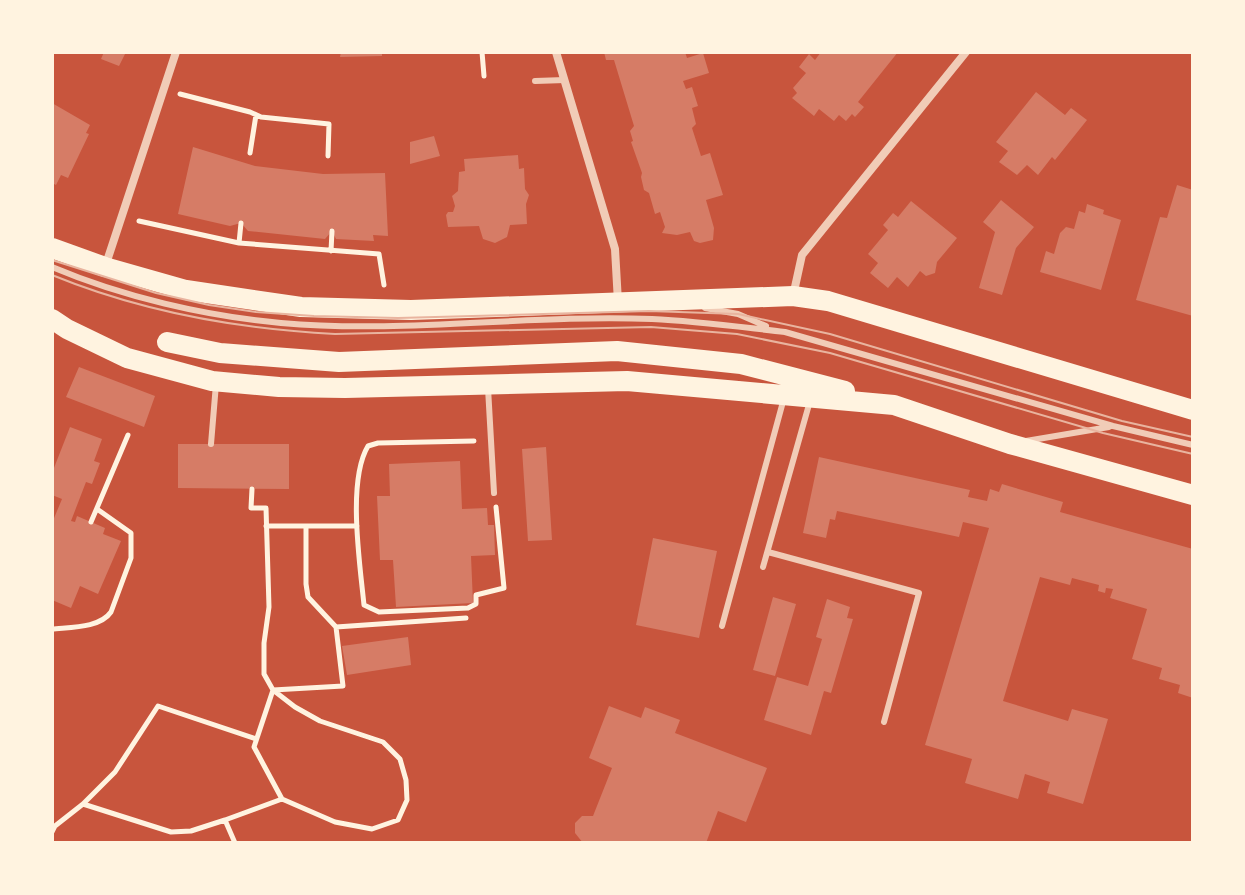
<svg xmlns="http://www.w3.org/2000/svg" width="1245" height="895" viewBox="0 0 1245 895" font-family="Bitter,serif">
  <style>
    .building { fill: #d67c66 }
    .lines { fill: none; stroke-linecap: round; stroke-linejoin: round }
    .path { stroke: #fff3e0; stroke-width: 5 }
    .service { stroke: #f1ccb7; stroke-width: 6 }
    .minor { stroke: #f1ccb7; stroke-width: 8 }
    .primary { stroke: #fff3e0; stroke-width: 20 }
    .tram { stroke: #e9b49f; stroke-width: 2 }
  </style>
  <rect width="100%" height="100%" fill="#c8553d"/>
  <!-- building -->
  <path class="building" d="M104,52h22l-7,14 -18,-7z
    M341,52h41v4l-42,1z
    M604,52h81l2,6 16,-5 6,20 -26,8 3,8 6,-2 6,19 -6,2 4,16 -4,4 9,28 9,-3 13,42 -17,5 8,28 -1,12 -13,3 -6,-2 -4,-9 -13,3 -15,-2 3,-6 -5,-15 -5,2 -6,-21 -5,-3 -3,-13 1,-4 -11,-31 2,-1 -3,-10 4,-5 -20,-66h-8z
    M821,52h77l-40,50 6,5 -9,10 -3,-3 -6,7 -7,-6 -5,6 -15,-12 -5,7 -22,-18 5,-5 -4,-5 13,-15 -7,-6 10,-13 6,6z
    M1036,92l29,23 6,-7 16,12 -32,40 -3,-3 -14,18 -11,-10 -10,10 -18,-13 9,-11 -12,-9z
    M52,103l38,22 -4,8 3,1 -21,44 -7,-3 -5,10 -4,-2z
    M434,136l6,20 -30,8v-22z
    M193,147l62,19 68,8 62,-1 3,63 -15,-1 1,6 -38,-2 -4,-8 -7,8 -77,-8 -7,-8 -11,3 -52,-12z
    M518,155l1,14 5,-1 1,21 4,6 -3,9 1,20 -17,1 -3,12 -12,6 -12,-4 -4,-13 -31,1 -2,-12 2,-3h5l2,-6 -3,-10 6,-5 1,-19 6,-1 -1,-12z
    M1177,185l16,5v126l-57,-16 24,-83 7,1z
    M1001,200l33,27 -18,21 -14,47 -23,-7 16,-56 -12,-10z
    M911,201l46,37 -20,24 -2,11 -9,3 -6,-5 -12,16 -11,-10 -9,11 -18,-15 8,-10 -10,-9 20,-24 -5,-5 10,-12 5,4z
    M1087,204l17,6 -1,4 18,6 -20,70 -61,-18 6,-21 8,3 6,-21 6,-6 8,2 5,-18 6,2z
    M79,367l76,29 -11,31 -78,-30z
    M70,427l32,12 -8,22 6,2 -8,21 -6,-2 -15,39 4,1 2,-6 28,12 -2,6 18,7 -23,53 -18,-8 -9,22 -19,-8v-77l10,-24 -10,-4v-22z
    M178,444h111v45l-111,-1z
    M546,447l6,93 -24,1 -6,-92z
    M819,457l151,33 -2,7 19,4 3,-12 9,3 3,-8 61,18 -3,10 133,37v149l-15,-5 2,-8 -21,-6 3,-11 -30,-9 15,-50 -37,-11 3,-9 -7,-1 -1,5 -7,-2 1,-6 -27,-7 -2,7 -30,-8 -37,124 65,20 4,-12 36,10 -25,85 -36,-11 3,-11 -25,-8 -7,25 -53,-16 7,-24 -47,-14 64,-217 -26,-6 -4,15 -122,-26 -2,9 -5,-1 -4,19 -23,-5z
    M460,461l2,48 25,-1 1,17h6l1,30 -24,1 2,47 -77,4 -3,-47h-13l-3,-64h13l-1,-32z
    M653,538l64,13 -18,87 -63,-13z
    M773,597l23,7 -21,72 -22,-6z
    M827,599l23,8 -3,11 6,1 -22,74 -7,-2 -13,44 -47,-15 13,-43 31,9 14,-47 -6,-2z
    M408,637l3,28 -64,10 -5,-29z
    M609,706l32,12 4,-11 35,13 -5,13 92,35 -21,54 -28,-11 -12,32h-123l-8,-10v-10l7,-7h11l19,-48 -23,-10z"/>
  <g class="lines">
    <!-- path -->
    <path class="path" d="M482,52l2,24
      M180,94l70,18 11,5 68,7 -1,32
      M250,153l6,-38
      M139,221l100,22 140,11 5,31
      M239,243l2,-20
      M331,251l1,-20
      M474,441l-96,2 -10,3c-21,35 -8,118 -4,159l15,7 89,-4 8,-4v-9l28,-7 -8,-81
      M252,489l-1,19h15l3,99 -5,36v31l9,16 22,17 25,14 63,21 17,17 6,21 1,20 -9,20 -26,9 -37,-7 -53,-23
      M91,522l37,-87
      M266,526h91
      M336,627l130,-9
      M52,629c19,-2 48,-1 59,-17l20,-54v-25l-34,-24
      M83,804l32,-32 43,-66 98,33
      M52,832l3,-6 28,-22 88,28 20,-1 34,-11
      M235,843l-10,-23 57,-21 -28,-52 19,-57 70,-4 -7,-59 -28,-30 -2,-13v-58"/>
    <!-- service -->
    <path class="service" d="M535,81l30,-1
      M52,267c71,30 153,49 229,56 124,11 248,-9 371,-4 45,2 88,8 133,13l328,94 80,19
      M705,308l33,6 28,12
      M488,388l6,105
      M1026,441l83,-14
      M211,444l5,-60
      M768,552l151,41 -35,129
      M763,567l47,-166
      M722,626l62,-228"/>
    <!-- minor -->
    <path class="minor" d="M556,52l59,197 3,53
      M105,267l71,-215
      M793,296l9,-41 164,-203"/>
    <!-- primary -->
    <path class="primary" d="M52,248l53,19 81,23 115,17 110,3 382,-14 35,5 365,109
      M52,319l15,10 60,29 85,23 67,6 66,1 282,-7 267,24 116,39 183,51
      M167,342l53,11 119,9 278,-11 124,13 104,27"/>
    <!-- tram -->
    <path class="tram" d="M52,260l104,33 53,12 47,7 58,4 84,2 251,-7 89,3 92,20 292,87 71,16
      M52,275c90,37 186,54 283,59l316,-7 86,7 93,19 273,80 90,21"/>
  </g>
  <!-- border -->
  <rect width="1245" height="895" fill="none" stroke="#fff3e0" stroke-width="108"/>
</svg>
